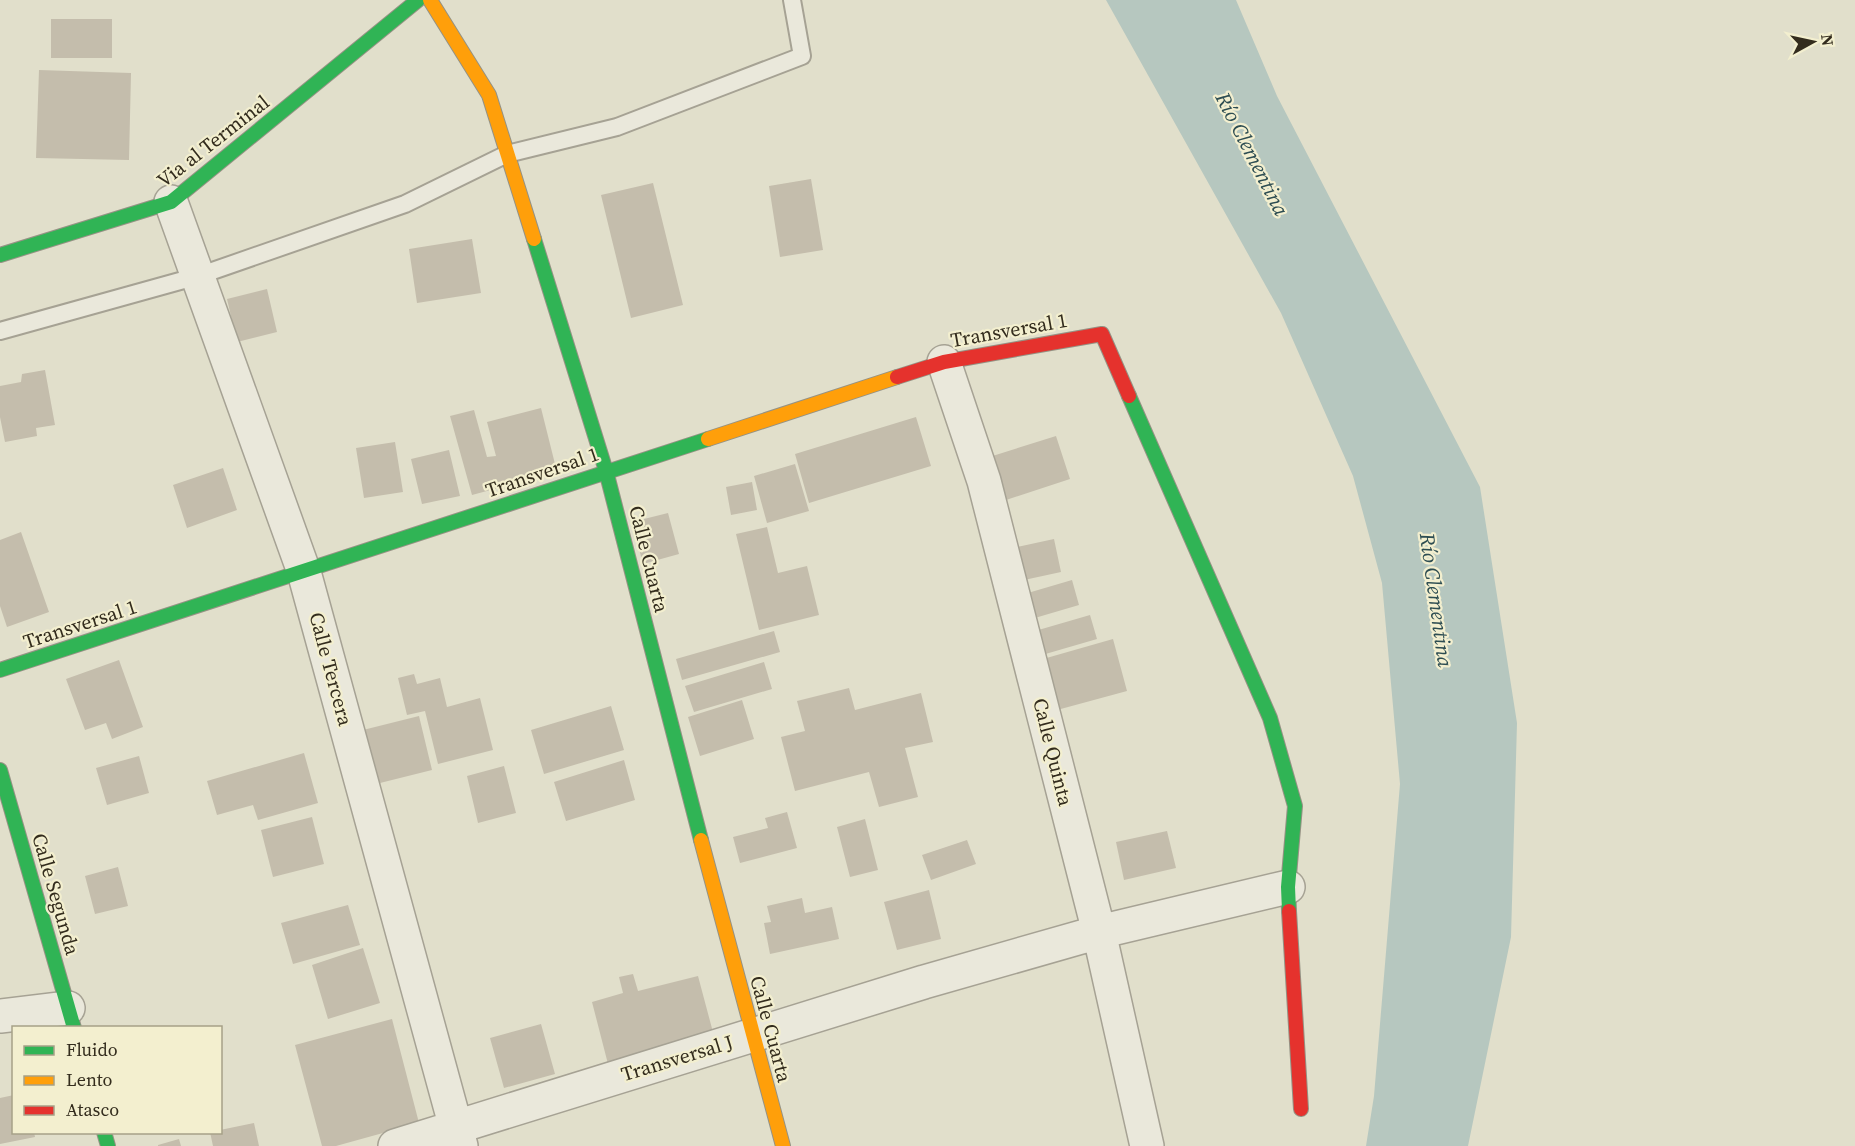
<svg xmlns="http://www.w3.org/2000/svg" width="1855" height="1146" viewBox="0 0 1855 1146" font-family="'Source Serif 4',serif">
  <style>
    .water { fill: #b6c7bf }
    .building { fill: #c4bdac }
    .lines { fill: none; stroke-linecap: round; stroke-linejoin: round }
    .lane-casing { stroke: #a6a294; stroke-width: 20 }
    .street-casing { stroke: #a6a294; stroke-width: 36 }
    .fast-casing { stroke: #959284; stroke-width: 16 }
    .slow-casing { stroke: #959284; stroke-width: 16 }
    .jam-casing { stroke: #959284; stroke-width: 16 }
    .lane { stroke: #eae8db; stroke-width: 16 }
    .street { stroke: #eae8db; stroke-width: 33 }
    .fast { stroke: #30b455; stroke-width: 14 }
    .slow { stroke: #ff9f0a; stroke-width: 14 }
    .jam { stroke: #e5322d; stroke-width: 14 }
    .labels { text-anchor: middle; stroke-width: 4.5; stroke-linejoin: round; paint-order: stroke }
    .street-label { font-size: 20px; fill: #332c1d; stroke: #f3efcf }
    .water-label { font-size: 21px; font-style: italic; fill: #2d4d52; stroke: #f3efcf }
  </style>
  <rect width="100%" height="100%" fill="#e1dfcb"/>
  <!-- water -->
  <path class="water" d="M1106,0h130l41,96 203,391 37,236 -6,214 -43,209h-102l8,-50 26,-312 -18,-201 -29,-107 -72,-163z"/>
  <!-- building -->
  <path class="building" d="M51,19h61v39h-61z
    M39,70l92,3 -2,87 -93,-2z
    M811,179l12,71 -43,7 -11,-71z
    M653,183l30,122 -52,13 -30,-123z
    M472,239l9,54 -64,10 -8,-54z
    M267,289l10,43 -40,10 -10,-43z
    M45,370l10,55 -19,3 1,8 -32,6 -5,-25v-31l21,-4 1,-8z
    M541,408l16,64 -85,23 -22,-79 24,-6 13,47 9,-1 -9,-34z
    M916,417l15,49 -122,37 -14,-49z
    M1056,436l14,43 -73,24 -14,-44z
    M395,442l8,50 -39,6 -8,-50z
    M449,450l11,46 -38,8 -11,-45z
    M795,464l14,47 -42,12 -13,-47z
    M223,468l14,42 -50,18 -14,-43z
    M752,482l5,28 -26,5 -5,-28z
    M668,513l11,41 -36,10 -11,-42z
    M767,527l11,46 29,-7 12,49 -60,15 -23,-96z
    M21,532l28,80 -42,15 -7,-21v-66z
    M1054,539l7,33 -46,10 -7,-33z
    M1072,580l7,25 -51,15 -7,-25z
    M1090,615l7,24 -55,16 -7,-24z
    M774,631l6,21 -98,28 -6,-21z
    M1113,639l14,52 -70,19 -14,-51z
    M119,660l24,67 -31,12 -6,-16 -21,7 -19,-51z
    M764,662l8,27 -78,23 -9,-26z
    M414,674l3,10 23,-6 7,29 33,-9 13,52 -55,14 -13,-53 -18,4 -9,-37z
    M849,688l6,22 66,-17 12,49 -28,6 13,49 -39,10 -10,-35 -74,19 -14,-54 24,-6 -8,-30z
    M742,700l12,39 -54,17 -12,-39z
    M611,706l13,44 -80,24 -13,-44z
    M419,716l13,54 -60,15 -13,-54z
    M304,753l14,50 -60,17 -5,-15 -36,10 -10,-34z
    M139,756l10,37 -42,12 -11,-37z
    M624,760l11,40 -69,21 -12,-39z
    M504,766l12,47 -38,10 -11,-47z
    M787,812l10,36 -57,15 -7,-26 35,-9 -3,-10z
    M312,817l12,47 -51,13 -12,-47z
    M865,819l13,51 -28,7 -13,-50z
    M1167,831l9,37 -52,12 -8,-38z
    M967,840l9,24 -45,16 -9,-25z
    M118,867l10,39 -33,8 -10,-38z
    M929,890l12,49 -44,11 -13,-48z
    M802,898l3,15 27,-6 7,32 -69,15 -6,-31 7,-1 -4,-16z
    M348,905l12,40 -67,19 -12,-41z
    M363,948l17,55 -52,16 -16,-54z
    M633,974l5,17 60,-15 16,60 -106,28 -16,-62 31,-9 -4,-16z
    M392,1019l27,104 -83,23h-14l-27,-101z
    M541,1024l14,50 -51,14 -14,-50z
    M14,1095v37h20l1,5 -35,7v-46z
    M254,1123l5,23h-46l-3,-14h10v-2z
    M179,1139l2,7h-23v-1z"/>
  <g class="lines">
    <defs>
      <path id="lane" d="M0,331l198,-55 207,-72 102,-50 110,-27 185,-71 -10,-56"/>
      <path id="street" d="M171,202l133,370 157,574
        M944,362l40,119 115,451 48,214
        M0,1016l68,-8
        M395,1146l529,-164 175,-50 189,-45"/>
      <path id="fast" d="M534,239l72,232 95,369
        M0,255l171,-53 247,-202
        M1129,396l141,322 25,88 -7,81 1,24
        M0,670l708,-231
        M0,770l74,258
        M104,1132l4,14"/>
      <path id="slow" d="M430,0l59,95 45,144
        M708,439l189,-62
        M701,840l82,306"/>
      <path id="jam" d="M897,377l47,-15 158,-28 27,62
        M1289,911l12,198"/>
    </defs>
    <!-- lane casing -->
    <use href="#lane" class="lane-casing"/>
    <!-- street casing -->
    <use href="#street" class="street-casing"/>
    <!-- fast casing -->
    <use href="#fast" class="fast-casing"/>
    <!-- slow casing -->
    <use href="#slow" class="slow-casing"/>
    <!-- jam casing -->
    <use href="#jam" class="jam-casing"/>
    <!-- lane -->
    <use href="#lane" class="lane"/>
    <!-- street -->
    <use href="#street" class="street"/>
    <!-- fast -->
    <use href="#fast" class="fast"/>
    <!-- slow -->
    <use href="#slow" class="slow"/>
    <!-- jam -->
    <use href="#jam" class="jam"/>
  </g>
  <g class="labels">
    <!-- street labels -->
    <g class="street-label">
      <text transform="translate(213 141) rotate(-38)" y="7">Via al Terminal</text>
      <text transform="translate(1009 330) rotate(-10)" y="7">Transversal 1</text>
      <text transform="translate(542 472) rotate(-19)" y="7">Transversal 1</text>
      <text transform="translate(649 559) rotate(76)" y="7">Calle Cuarta</text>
      <text transform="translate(80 624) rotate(-18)" y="7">Transversal 1</text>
      <text transform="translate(331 669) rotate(75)" y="7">Calle Tercera</text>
      <text transform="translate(1053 752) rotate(76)" y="7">Calle Quinta</text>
      <text transform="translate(56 894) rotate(74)" y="7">Calle Segunda</text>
      <text transform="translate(771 1029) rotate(75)" y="7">Calle Cuarta</text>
      <text transform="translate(677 1058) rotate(-17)" y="7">Transversal J</text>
    </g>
    <!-- water labels -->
    <g class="water-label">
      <text transform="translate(1252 154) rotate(63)" y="7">Río Clementina</text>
      <text transform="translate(1436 600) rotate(82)" y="7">Río Clementina</text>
    </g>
  </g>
  <!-- legend -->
  <rect x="12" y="1026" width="210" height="108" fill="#f3efcf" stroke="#a6a188" stroke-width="1.5"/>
  <rect x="24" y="1046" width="30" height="9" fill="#30b455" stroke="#a6a188" stroke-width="1.5"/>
  <text x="66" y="1056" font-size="18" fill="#332c1d">Fluido</text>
  <rect x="24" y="1076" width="30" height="9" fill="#ff9f0a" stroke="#a6a188" stroke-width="1.5"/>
  <text x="66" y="1086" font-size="18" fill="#332c1d">Lento</text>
  <rect x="24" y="1106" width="30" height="9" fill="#e5322d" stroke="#a6a188" stroke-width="1.5"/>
  <text x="66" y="1116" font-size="18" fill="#332c1d">Atasco</text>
  <!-- north arrow -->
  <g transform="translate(1813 42) rotate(82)" stroke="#f3efcf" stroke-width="4.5" paint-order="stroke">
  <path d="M0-4.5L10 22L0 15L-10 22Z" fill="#332c1d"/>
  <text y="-9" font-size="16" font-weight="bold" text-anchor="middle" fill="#332c1d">N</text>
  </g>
</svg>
